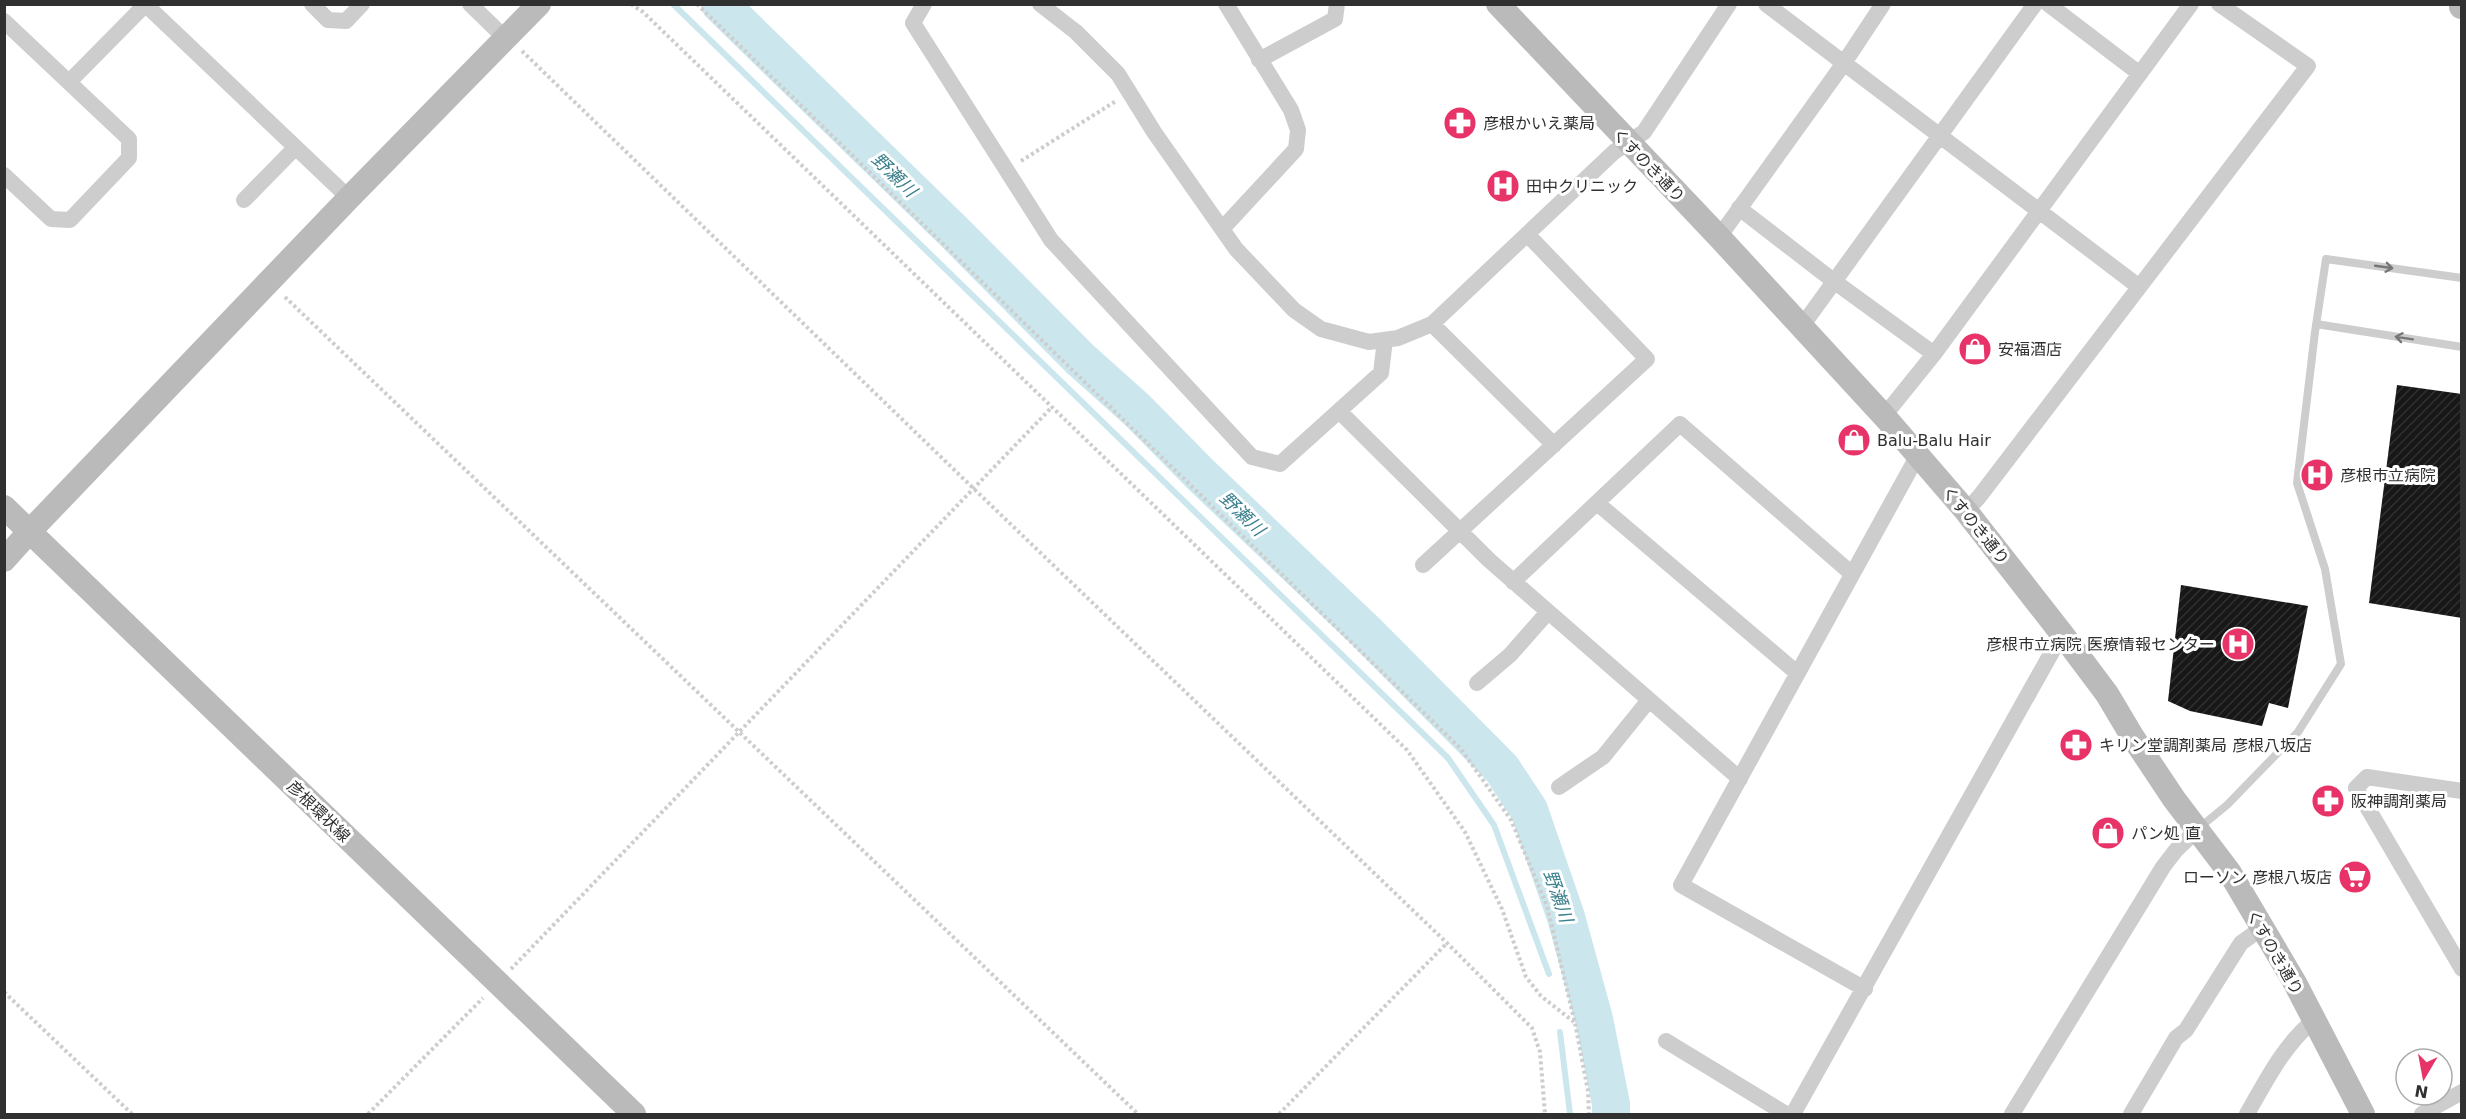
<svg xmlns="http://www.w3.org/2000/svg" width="2466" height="1119" viewBox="0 0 2466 1119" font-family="'DejaVu Sans','Noto Sans JP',sans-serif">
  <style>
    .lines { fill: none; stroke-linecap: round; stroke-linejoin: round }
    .stream { stroke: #cbe7ed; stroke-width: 6 }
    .river { stroke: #cbe7ed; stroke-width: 38 }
    .building { fill: url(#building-hatch) }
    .path { stroke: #cdcdcd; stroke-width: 4; stroke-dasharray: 3 3; stroke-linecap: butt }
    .lane { stroke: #cdcdcd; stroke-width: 8 }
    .street { stroke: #cdcdcd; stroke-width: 16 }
    .secondary { stroke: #bababa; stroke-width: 24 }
    .oneway { stroke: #777 }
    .labels { text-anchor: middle; stroke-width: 6; stroke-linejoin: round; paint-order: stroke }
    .poi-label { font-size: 16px; fill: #303030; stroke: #fff; text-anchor: start }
    .street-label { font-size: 16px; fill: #303030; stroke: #fff }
    .water-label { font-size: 18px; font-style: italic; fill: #3b808d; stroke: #fff }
  </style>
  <defs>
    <pattern id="building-hatch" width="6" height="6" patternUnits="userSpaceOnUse" patternTransform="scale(1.5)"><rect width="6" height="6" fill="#171717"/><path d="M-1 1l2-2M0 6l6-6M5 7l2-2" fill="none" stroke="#303030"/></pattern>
  </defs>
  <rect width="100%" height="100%" fill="#fff"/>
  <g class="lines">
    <!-- stream -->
    <path class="stream" d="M673,4l775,754 46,67 55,149
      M1560,1032l10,82"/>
    <!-- river -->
    <path class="river" d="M720,4l235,229 125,126 57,51 64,65 165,157 136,137 27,41 37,107 28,102 17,85v10"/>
  </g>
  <!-- building -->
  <path class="building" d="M2397,385l65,9v224l-93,-15z
    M2181,585l127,21 -20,102 -19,-5 -7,23 -72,-15 -22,-10z"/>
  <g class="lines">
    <!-- path -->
    <path class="path" d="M631,4l12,8 764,738 58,82 37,77 24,68 15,19 33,26
      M697,4l764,745 50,71 36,86 28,117 13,68 1,23
      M522,51l451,437 474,455 85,85 8,24 5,62
      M1021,161l95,-60
      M285,297l853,817
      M511,969l541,-562
      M4,992l128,122
      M368,1114l115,-116
      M1279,1114l168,-171"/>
    <!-- lane -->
    <path class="lane" d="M2316,324l146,23
      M2199,828l28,-23 71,-73 43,-68 -16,-95 -28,-86 18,-151 11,-73 136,19"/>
    <!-- street -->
    <path class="street" d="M312,4l16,16 18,1 16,-17
      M470,4l35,34
      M924,4l-11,19 138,217 201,217 28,7 101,-91 4,-33
      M1040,4l36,28 42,42 36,58 82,117 58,61 27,19 48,13 29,-4 34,-14 182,-172 30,-20 85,-128
      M1766,4l372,282
      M2048,4l92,70
      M146,5l203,193
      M4,21l125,118v19l-59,62 -19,-1 -47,-44
      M1259,60l76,-41 2,-15
      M69,82l77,-78
      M244,200l51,-52
      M1739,208l96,74 99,72
      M1222,229l74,-80 2,-19 -7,-20 -65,-106
      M1719,237l125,-174 39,-59
      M1432,324l122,121
      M1802,326l233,-322
      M1339,411l150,149 251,219
      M1884,416l50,-62 257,-350
      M1597,503l200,170
      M1966,511l13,-14 329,-431 -89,-62
      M1423,565l224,-206 -120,-125
      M1513,582l167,-158 172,150
      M1477,683l33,-28 38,-43
      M1559,787l44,-30 46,-57
      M2462,791l-95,-14 -11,11 106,181
      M1865,989l-184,-104 237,-430
      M1666,1041l120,73
      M1793,1114l269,-480
      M2012,1114l151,-247 13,-17 22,-21
      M2131,1114l45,-76 10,-8 55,-87 21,-15
      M2247,1114c19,-33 36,-68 66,-93
      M2422,1114l40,-22"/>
    <!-- secondary -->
    <path class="secondary" d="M1498,4l221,233 165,179 82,95 96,123 45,60 25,42 42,63 56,74 65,110 68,131
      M2461,7l1,-2
      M4,507l630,607
      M4,560l26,-29 319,-333 190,-194"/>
  </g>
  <!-- one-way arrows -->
  <defs><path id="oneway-shaft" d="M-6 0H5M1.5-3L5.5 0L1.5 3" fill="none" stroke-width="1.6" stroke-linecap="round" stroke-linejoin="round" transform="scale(1.5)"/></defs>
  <g class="oneway">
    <use href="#oneway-shaft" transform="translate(2384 267) rotate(8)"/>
    <use href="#oneway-shaft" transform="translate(2404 338) rotate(-171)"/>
  </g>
  <!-- icons -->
  <defs>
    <symbol id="pharmacy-disc" viewBox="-11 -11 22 22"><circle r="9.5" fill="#e73368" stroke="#fff"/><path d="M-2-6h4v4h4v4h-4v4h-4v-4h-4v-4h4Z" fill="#fff"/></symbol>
    <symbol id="hospital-disc" viewBox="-11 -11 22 22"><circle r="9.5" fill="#e73368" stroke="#fff"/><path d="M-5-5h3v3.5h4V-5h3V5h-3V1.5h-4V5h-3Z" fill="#fff"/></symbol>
    <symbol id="shop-disc" viewBox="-11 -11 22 22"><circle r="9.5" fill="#e73368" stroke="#fff"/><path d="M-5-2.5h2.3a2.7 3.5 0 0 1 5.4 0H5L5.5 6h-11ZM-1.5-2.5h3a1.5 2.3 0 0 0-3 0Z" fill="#fff"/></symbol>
    <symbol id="supermarket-disc" viewBox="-11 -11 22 22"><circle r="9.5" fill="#e73368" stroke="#fff"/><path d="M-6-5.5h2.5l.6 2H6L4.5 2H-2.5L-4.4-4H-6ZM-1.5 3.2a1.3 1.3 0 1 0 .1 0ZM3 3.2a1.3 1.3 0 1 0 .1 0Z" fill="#fff"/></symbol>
  </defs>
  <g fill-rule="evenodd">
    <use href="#pharmacy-disc" x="1441" y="104" width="38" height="38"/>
    <use href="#hospital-disc" x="1484" y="167" width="38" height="38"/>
    <use href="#shop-disc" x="1956" y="330" width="38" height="38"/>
    <use href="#shop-disc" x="1835" y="421" width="38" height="38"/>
    <use href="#hospital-disc" x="2298" y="456" width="38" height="38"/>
    <use href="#hospital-disc" x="2219" y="625" width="38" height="38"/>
    <use href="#pharmacy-disc" x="2057" y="726" width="38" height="38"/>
    <use href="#pharmacy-disc" x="2309" y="782" width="38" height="38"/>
    <use href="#shop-disc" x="2089" y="814" width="38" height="38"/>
    <use href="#supermarket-disc" x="2336" y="858" width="38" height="38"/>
  </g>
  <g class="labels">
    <!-- poi labels -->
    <g class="poi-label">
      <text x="1483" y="129">彦根かいえ薬局</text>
      <text x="1526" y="192">田中クリニック</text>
      <text x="1998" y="355">安福酒店</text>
      <text x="1877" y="446">Balu-Balu Hair</text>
      <text x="2340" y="481">彦根市立病院</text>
      <text x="2215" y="650" text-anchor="end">彦根市立病院 医療情報センター</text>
      <text x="2099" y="751">キリン堂調剤薬局 彦根八坂店</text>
      <text x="2351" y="807">阪神調剤薬局</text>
      <text x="2131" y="839">パン処 直</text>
      <text x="2332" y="883" text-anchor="end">ローソン 彦根八坂店</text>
    </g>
    <!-- street labels -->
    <g class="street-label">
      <text transform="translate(1649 165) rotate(46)" y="6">くすのき通り</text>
      <text transform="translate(1976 525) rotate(51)" y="6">くすのき通り</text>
      <text transform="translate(319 811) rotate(44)" y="6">彦根環状線</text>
      <text transform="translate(2275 952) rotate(60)" y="6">くすのき通り</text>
    </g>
    <!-- water labels -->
    <g class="water-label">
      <text transform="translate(894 175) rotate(44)" y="6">野瀬川</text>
      <text transform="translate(1242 514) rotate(44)" y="6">野瀬川</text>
      <text transform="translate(1558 896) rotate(71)" y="6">野瀬川</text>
    </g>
  </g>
  <!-- border -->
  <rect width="2466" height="1119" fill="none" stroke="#303030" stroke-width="12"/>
  <!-- north arrow -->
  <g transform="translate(2424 1077) rotate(190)"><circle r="28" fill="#ffffff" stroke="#acacac" stroke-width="1.5"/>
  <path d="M0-4.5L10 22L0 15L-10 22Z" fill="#e73368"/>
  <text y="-9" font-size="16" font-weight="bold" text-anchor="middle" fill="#303030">N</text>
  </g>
</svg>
